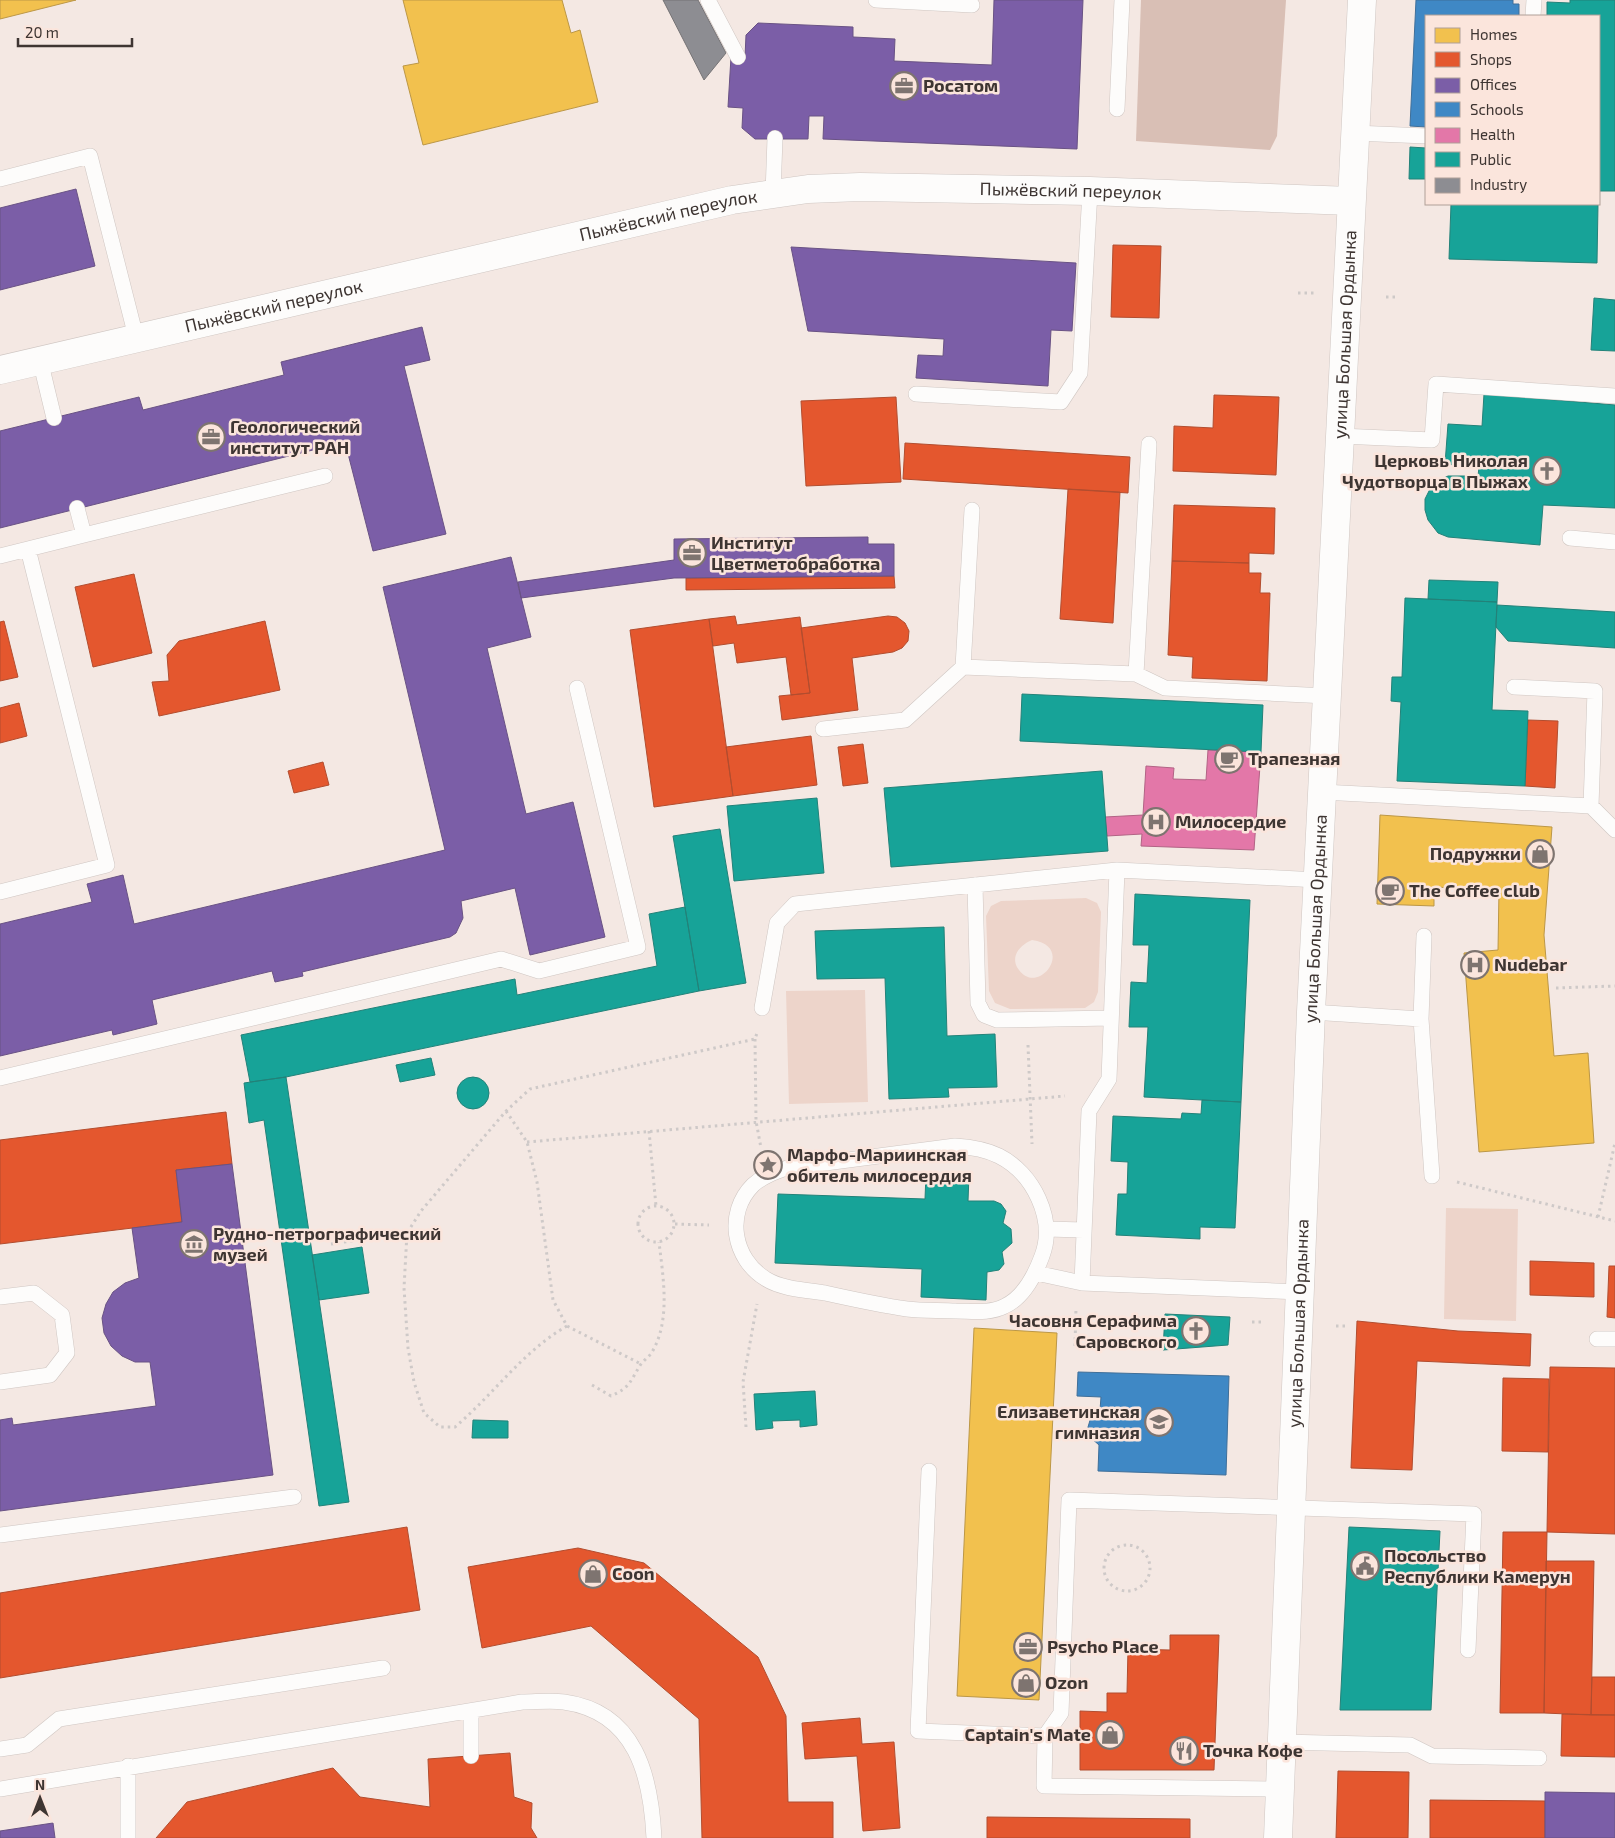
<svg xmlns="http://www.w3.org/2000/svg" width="1615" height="1838" viewBox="0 0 1615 1838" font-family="'Exo 2',sans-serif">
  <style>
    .green { fill: #edd4ca; fill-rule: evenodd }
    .forest { fill: #d9bfb5 }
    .homes { fill: #f2c14e; stroke: #bc9746 }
    .shops { fill: #e4572e; stroke: #b24d2f }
    .offices { fill: #7b5ea7; stroke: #695284 }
    .schools { fill: #3f88c5; stroke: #3f6f99 }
    .health { fill: #e377a8; stroke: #b26385 }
    .public { fill: #17a398; stroke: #238279 }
    .industry { fill: #8d8d92; stroke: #757375 }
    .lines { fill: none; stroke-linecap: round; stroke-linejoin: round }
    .service-casing { stroke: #cfc6c2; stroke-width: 16 }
    .minor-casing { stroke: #cfc6c2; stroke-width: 29 }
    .secondary-casing { stroke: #cfc6c2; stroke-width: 29 }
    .path { stroke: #cec9c8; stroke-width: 3; stroke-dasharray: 2.5 4; stroke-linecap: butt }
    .service { stroke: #fdfcfb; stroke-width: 15 }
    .minor { stroke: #fdfcfb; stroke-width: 28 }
    .secondary { stroke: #fdfcfb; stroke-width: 28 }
    .labels { text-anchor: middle; stroke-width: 5; stroke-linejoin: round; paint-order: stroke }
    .poi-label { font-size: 18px; font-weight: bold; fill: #3e3532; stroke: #fbe5dc; text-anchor: start }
    .street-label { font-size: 18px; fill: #3e3532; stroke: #fbe5dc }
  </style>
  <rect width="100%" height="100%" fill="#f4e8e3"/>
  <!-- green -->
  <path class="green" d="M1086,898l11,5 4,9 -3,80 -4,10 -9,6 -75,1 -15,-6 -6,-12 -3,-75 5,-10 10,-5zM1032,940c44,6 7,57 -13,30 -10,-13 1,-25 13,-30z
    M865,990l3,112 -79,2 -3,-113z
    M1446,1208l72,1 -2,112 -72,-2z"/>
  <!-- forest -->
  <path class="forest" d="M1141,0h145l-9,136 -7,14 -134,-9z"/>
  <!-- homes -->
  <path class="homes" d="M0,0h76l-76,19z
    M403,0h159l9,33 9,-3 18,72 -175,43 -20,-79 16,-3z
    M1380,815l172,12 -8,108 10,121 34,-3 6,90 -115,9 -15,-199 34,-3 1,-60 -65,-3v19l-57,-2z
    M974,1328l83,5 -18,367 -82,-4z"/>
  <!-- shops -->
  <path class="shops" d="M1113,245l48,1 -2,72 -48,-1z
    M1214,395l65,2 -3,78 -103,-4 1,-45 39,2z
    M896,397l5,85 -95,4 -5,-85z
    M905,443l225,14 -2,36 -225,-14z
    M1068,489l52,3 -7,131 -53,-4z
    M1174,505l101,3 -1,46 -25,-1v10l-77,-2z
    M1172,561l77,2v10h12l-1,20h10l-3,88 -75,-3 1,-21 -25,-2z
    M134,574l18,79 -59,14 -18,-80z
    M894,576l1,12 -209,2v-12z
    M735,616l2,9 63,-8 10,76 -19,2 -5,-38 -49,6 -3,-20 -21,3 -4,-27z
    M888,616l9,1 8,6 4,8 -1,10 -6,7 -9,4 -41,6 6,52 -76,10 -3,-24 31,-3 -9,-65z
    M709,619l24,177 -79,11 -24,-177z
    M4,621l14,56 -18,4v-59z
    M265,621l15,69 -121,26 -7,-34 17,-1 -2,-26 12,-14z
    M19,703l8,33 -27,7v-35z
    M1528,720l30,1 -3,67 -30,-2z
    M811,736l6,49 -84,11 -7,-49z
    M863,744l5,39 -25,3 -5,-39z
    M323,762l6,23 -35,8 -6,-22z
    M226,1112l6,52 -56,6 6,52 -182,22v-104z
    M1530,1261l64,2v34l-64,-2z
    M1609,1266h6v52l-8,-1z
    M1357,1321l101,10 73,3 -1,32 -113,-5 -5,109 -61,-2z
    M1550,1367l65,1v166l-68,-2z
    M1503,1378l46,1 -1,73 -46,-1z
    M407,1527l13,83 -420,68v-85z
    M1503,1532h44l-3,181h-44z
    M578,1548l66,15 114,94 28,59 2,86h45v36h-131l-3,-119 -108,-93 -109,22 -14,-81z
    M1546,1561h48l-3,154 -47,-2z
    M1170,1635h49l-5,135h-134v-59l27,1v-19h20l1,-44 42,1z
    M1592,1677h23v38h-24z
    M1562,1714l53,1v42l-54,-1z
    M860,1718l2,26 32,-2 6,86 -37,3 -6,-75 -52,3 -3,-36z
    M510,1753l4,44 18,6 -1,25 6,10h-381l31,-36 146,-34 27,29 70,10 -2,-48z
    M1338,1771l71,1 -1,66h-72z
    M1430,1800l115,1v37h-115z
    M987,1817l203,2v19h-203z"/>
  <!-- offices -->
  <path class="offices" d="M994,0h89l-6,149 -254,-10 1,-23h-15l-1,23h-53l-13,-11 1,-20 -15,-1 3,-50h14l1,-22 12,-12 95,4v10l42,2 -1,22 98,4z
    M76,189l19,77 -95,24v-82z
    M791,247l285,16 -4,68 -21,-1 -3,56 -132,-8 2,-23 25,1 1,-17 -136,-8z
    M422,327l8,33 -26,6 42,168 -73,17 -28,-109 -345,86v-97l139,-34 4,13 141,-35 -3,-13z
    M868,537v7h26v32l-220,2 -153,20 -3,-16 156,-22v-21z
    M511,557l20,80 -44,11 39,166 47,-12 32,135 -75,18 -15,-67 -54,13 2,17 -7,15 -6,4 -148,35 1,4 -28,6 -3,-11 -120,29 5,24 -44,11 -1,-5 -112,26v-132l92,-22 -5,-18 36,-9 11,49 311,-74 -62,-263z
    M232,1164l41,311 -273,36v-91l12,-2 1,7 143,-19 -6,-44h-15l-13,-6 -11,-10 -7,-13 -2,-15 4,-14 7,-12 12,-9 14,-5 -7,-50 50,-6 -6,-52z
    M1545,1792l70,1v45h-70z
    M53,1823l2,15h-55v-7z"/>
  <!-- schools -->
  <path class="schools" d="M1416,0h97v4h6v12h-93v111l-16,-1z
    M1078,1372l151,4 -3,99 -128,-4 1,-26 -9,-8 -2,-10 3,-10 9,-7 1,-13 -24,-1z"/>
  <!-- health -->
  <path class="health" d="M1208,750l53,2 -7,98 -113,-4 1,-12 -35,2 -2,-19 38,-2 3,-49 28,2 -1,11 33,1z"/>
  <!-- public -->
  <path class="public" d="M1570,0h45v191h-16v-175h-52v-14l23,1z
    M1410,147l16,1v31h-17z
    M1451,204h147l-1,59 -148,-4z
    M1594,298l21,2v51l-24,-1z
    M1484,394l131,11v103l-72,-3 -3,40 -92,-8 -10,-4 -10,-13 -3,-10v-11l5,-10 8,-8 10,-5h30l1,-9 -34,-3 3,-40 34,2z
    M1429,580l69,2 -1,20 -69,-3z
    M1405,598l92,4 -5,108 36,1 -3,75 -128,-5 4,-79 -10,-1 1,-24h10z
    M1497,605l118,7v36l-107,-7 -12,-14z
    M1022,694l241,11 -2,47 -241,-11z
    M1102,771l6,80 -217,16 -7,-79z
    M817,798l7,75 -90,8 -7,-75z
    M720,829l26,154 -47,8 -26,-155z
    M1135,894l115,6 -9,202 -97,-5 4,-70h-19l2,-45 16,1 2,-38h-16z
    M685,907l14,84 -413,86 -36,5 -9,-47 274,-56 2,16 140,-29 -8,-52z
    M944,927l3,109 48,-2 2,53 -49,1 1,9 -60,2 -4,-121 -68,1 -2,-48z
    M431,1058l4,17 -35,7 -4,-17z
    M457 1093a16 16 0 1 1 32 0a16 16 0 1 1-32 0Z
    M286,1077l63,425 -30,4 -55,-386 -15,3 -5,-40z
    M1202,1100l39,2 -6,126 -35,-1v12l-84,-4 2,-41h9l1,-32 -17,-1 2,-45 68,3 1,-6 19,1z
    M926,1174l43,1 -1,26h26l7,3 5,7 -3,12 8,6 1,14 -10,9 2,12 -5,6 -12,2 -1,28 -65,-3 1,-28 -147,-6 3,-69 147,5z
    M362,1247l7,46 -50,7 -7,-45z
    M1165,1314l65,3 -2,28 -65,5z
    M815,1391l2,34 -17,2v-7l-28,1 1,7 -17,2 -2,-36z
    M473,1420l35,1v17h-36z
    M1349,1527l91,4 -9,179h-91z"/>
  <!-- industry -->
  <path class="industry" d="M663,0h35l28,53 -22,27z"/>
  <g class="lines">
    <defs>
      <path id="service" d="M708,0l30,57
        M876,0l96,5
        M1533,16l1,-16
        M1117,109l5,-109
        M1354,133l72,3
        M0,179l90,-23 46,181
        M773,194l2,-56
        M40,360l14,58
        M916,394l145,8 19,-29 10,-182
        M1340,436l92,4 4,-56 179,12
        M84,535l241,-59
        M1570,538l45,4
        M0,556l84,-21 -7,-27
        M963,667l9,-157
        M1136,674l13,-230
        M1514,687l81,4 -4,115 24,24
        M823,729l82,-9 58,-53 173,7 29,14 162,8
        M1322,792l269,14
        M1117,870l-8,209 -20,32 -7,172 218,9
        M975,885l3,118 6,12 13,5 114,-2
        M0,892l107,-27 -79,-316
        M762,1008l15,-85 18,-19 322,-34 201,10
        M1311,1012l110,7 11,157
        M1421,1019l3,-83
        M0,1078l501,-119 38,12 99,-24 -61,-259
        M955,1146c16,1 30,3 44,10 34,17 57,63 43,100 -7,19 -18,41 -37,50 -16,8 -33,5 -49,5 -16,-1 -33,0 -49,-2 -28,-4 -55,-10 -82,-16 -19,-3 -43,-4 -59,-14 -33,-20 -41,-66 -13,-94 10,-9 22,-13 34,-17z
        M1046,1229l38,1
        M1036,1273l46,10
        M0,1297l34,-4 28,22 5,38 -17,22 -50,7
        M1597,1339h18
        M929,1471l-11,260 127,5 16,-23 8,-213 405,14 -6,136
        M0,1535l294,-38
        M1045,1736l-1,50 235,3
        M1281,1742l129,3 22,11 107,2
        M0,1749l27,-4 32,-26 324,-51
        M471,1756v-45
        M128,1766v72
        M0,1789l522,-87c14,0 29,-2 42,0 72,10 87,74 90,136"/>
      <g id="minor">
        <path id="s1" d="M0,370l732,-170 76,-11 52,-2 230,4 261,10"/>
      </g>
      <g id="secondary">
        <path id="s2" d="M1278,1838l33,-826 51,-1012"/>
      </g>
    </defs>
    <!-- service casing -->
    <use href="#service" class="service-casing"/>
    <!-- minor casing -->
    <use href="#minor" class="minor-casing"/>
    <!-- secondary casing -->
    <use href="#secondary" class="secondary-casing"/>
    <!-- path -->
    <path class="path" d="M1298,293h17
      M1386,297h10
      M1556,988l59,-2
      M755,1039l1,82 5,27
      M1028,1045l4,99
      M506,1111l21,31 10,40 16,118 14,26 74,38
      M649,1131l7,75
      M527,1142l538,-46
      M1457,1182l158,39
      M638 1224a18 18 0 1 1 36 0a18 18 0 1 1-36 0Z
      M1598,1217l17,-74
      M675,1224l34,1
      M331,1244l76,-11
      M1252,1322h13
      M567,1326c-44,25 -73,68 -112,101h-15l-16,-14 -10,-31 -6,-34 -4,-60 3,-55 14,-22 85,-100 24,-22 225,-50 2,-6
      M1336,1326h10
      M1075,1346l1,-38
      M592,1385l19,11c20,-9 19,-15 30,-32 3,-4 8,-7 11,-12 19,-32 11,-75 7,-110
      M746,1427l-3,-45 14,-78
      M1104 1568a23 23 0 1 1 46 0a23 23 0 1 1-46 0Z"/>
    <!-- service -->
    <use href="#service" class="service"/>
    <!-- minor -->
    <use href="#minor" class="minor"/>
    <!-- secondary -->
    <use href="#secondary" class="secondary"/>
  </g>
  <!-- icons -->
  <defs>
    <symbol id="office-ring" viewBox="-11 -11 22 22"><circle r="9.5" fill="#fbe5dc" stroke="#7e7470" stroke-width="1.5"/><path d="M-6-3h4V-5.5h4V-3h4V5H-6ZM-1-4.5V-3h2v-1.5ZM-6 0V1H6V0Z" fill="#7e7470"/></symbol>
    <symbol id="church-ring" viewBox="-11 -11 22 22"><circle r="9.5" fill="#fbe5dc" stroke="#7e7470" stroke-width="1.5"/><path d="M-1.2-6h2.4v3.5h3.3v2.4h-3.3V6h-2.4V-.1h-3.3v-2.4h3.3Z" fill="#7e7470"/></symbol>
    <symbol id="cafe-ring" viewBox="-11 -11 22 22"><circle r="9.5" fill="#fbe5dc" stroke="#7e7470" stroke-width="1.5"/><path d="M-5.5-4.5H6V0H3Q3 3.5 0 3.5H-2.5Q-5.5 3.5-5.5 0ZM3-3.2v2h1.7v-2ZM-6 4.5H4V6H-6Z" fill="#7e7470"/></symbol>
    <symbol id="hospital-ring" viewBox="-11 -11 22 22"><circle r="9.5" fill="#fbe5dc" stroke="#7e7470" stroke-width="1.5"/><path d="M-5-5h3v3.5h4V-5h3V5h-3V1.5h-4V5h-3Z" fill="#7e7470"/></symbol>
    <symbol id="shop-ring" viewBox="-11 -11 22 22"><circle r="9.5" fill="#fbe5dc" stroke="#7e7470" stroke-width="1.5"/><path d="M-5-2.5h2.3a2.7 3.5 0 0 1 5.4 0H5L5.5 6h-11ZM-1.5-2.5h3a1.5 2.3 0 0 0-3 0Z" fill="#7e7470"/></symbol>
    <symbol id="sight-ring" viewBox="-11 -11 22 22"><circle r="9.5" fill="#fbe5dc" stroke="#7e7470" stroke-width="1.5"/><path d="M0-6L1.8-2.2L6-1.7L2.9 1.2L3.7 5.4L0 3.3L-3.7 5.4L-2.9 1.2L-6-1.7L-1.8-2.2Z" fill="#7e7470"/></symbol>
    <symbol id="museum-ring" viewBox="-11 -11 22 22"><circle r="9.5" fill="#fbe5dc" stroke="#7e7470" stroke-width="1.5"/><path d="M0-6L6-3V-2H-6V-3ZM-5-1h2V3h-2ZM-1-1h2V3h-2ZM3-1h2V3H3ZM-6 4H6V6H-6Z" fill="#7e7470"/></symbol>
    <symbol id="school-ring" viewBox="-11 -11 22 22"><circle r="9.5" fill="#fbe5dc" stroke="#7e7470" stroke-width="1.5"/><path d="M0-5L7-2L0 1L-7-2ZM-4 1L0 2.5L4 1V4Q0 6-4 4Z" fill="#7e7470"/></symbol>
    <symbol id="civic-ring" viewBox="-11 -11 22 22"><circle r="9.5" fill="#fbe5dc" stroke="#7e7470" stroke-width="1.5"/><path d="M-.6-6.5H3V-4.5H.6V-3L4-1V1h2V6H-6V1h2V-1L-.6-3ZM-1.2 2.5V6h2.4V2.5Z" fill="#7e7470"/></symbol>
    <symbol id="restaurant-ring" viewBox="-11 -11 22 22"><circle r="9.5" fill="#fbe5dc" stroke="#7e7470" stroke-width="1.5"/><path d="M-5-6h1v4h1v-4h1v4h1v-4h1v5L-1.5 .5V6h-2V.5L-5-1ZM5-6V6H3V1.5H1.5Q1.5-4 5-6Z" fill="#7e7470"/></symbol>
  </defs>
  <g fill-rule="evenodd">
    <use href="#office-ring" x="888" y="70" width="32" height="32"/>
    <use href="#office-ring" x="195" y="421" width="32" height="32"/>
    <use href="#church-ring" x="1531" y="455" width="32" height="32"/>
    <use href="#office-ring" x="676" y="537" width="32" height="32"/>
    <use href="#cafe-ring" x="1213" y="743" width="32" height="32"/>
    <use href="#hospital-ring" x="1140" y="806" width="32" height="32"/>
    <use href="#shop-ring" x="1524" y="838" width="32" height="32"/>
    <use href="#cafe-ring" x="1374" y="875" width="32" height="32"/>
    <use href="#hospital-ring" x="1459" y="949" width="32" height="32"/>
    <use href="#sight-ring" x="752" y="1149" width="32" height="32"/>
    <use href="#museum-ring" x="178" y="1228" width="32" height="32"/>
    <use href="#church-ring" x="1180" y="1315" width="32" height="32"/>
    <use href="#school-ring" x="1143" y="1406" width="32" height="32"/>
    <use href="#civic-ring" x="1349" y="1550" width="32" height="32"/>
    <use href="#shop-ring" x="577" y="1558" width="32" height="32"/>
    <use href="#office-ring" x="1012" y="1631" width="32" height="32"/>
    <use href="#shop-ring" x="1010" y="1667" width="32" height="32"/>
    <use href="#shop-ring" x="1094" y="1719" width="32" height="32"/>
    <use href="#restaurant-ring" x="1168" y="1735" width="32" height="32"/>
  </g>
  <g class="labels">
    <!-- poi labels -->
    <g class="poi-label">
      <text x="923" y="92">Росатом</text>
      <text x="230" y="433">Геологический<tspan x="230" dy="21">институт РАН</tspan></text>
      <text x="1528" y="467" text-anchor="end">Церковь Николая<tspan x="1528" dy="21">Чудотворца в Пыжах</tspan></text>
      <text x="711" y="549">Институт<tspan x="711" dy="21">Цветметобработка</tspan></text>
      <text x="1248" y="765">Трапезная</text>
      <text x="1175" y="828">Милосердие</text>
      <text x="1521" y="860" text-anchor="end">Подружки</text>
      <text x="1409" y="897">The Coffee club</text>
      <text x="1494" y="971">Nudebar</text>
      <text x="787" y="1161">Марфо-Мариинская<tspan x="787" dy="21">обитель милосердия</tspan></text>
      <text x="213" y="1240">Рудно-петрографический<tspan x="213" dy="21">музей</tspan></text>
      <text x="1177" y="1327" text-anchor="end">Часовня Серафима<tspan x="1177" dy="21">Саровского</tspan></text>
      <text x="1140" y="1418" text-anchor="end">Елизаветинская<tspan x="1140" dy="21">гимназия</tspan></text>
      <text x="1384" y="1562">Посольство<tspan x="1384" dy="21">Республики Камерун</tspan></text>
      <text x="612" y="1580">Coon</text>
      <text x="1047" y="1653">Psycho Place</text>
      <text x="1045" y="1689">Ozon</text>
      <text x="1091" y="1741" text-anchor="end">Captain's Mate</text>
      <text x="1203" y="1757">Точка Кофе</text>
    </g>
    <!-- street labels -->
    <g class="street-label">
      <text dy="6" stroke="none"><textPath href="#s1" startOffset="1091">Пыжёвский переулок</textPath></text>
      <text dy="6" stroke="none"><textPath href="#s1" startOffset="686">Пыжёвский переулок</textPath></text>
      <text dy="6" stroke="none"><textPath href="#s1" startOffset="281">Пыжёвский переулок</textPath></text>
      <text dy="6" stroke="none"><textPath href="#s2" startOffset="1505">улица Большая Ордынка</textPath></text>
      <text dy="6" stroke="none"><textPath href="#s2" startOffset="920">улица Большая Ордынка</textPath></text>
      <text dy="6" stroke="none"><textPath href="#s2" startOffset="515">улица Большая Ордынка</textPath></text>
    </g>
  </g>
  <!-- legend -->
  <rect x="1425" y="15" width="175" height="190" fill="#fbe5dc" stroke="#af9f98"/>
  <rect x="1435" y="28" width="25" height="15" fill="#f2c14e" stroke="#af9f98"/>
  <text x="1470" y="40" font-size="15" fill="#3e3532">Homes</text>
  <rect x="1435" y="52" width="25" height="15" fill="#e4572e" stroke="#af9f98"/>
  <text x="1470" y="65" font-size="15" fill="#3e3532">Shops</text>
  <rect x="1435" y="78" width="25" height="15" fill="#7b5ea7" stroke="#af9f98"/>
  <text x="1470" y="90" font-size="15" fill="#3e3532">Offices</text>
  <rect x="1435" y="102" width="25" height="15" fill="#3f88c5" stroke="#af9f98"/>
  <text x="1470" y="115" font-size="15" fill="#3e3532">Schools</text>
  <rect x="1435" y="128" width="25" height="15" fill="#e377a8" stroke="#af9f98"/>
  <text x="1470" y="140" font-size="15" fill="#3e3532">Health</text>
  <rect x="1435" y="152" width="25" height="15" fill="#17a398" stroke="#af9f98"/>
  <text x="1470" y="165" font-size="15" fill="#3e3532">Public</text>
  <rect x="1435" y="178" width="25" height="15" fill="#8d8d92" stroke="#af9f98"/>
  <text x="1470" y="190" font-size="15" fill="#3e3532">Industry</text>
  <!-- north arrow -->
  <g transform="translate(40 1798)" stroke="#fbe5dc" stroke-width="4" paint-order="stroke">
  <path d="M0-4L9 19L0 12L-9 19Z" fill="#3e3532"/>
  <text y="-8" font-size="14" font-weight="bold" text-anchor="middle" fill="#3e3532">N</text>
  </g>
  <!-- scale -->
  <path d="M18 38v8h114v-8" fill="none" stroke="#3e3532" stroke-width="2.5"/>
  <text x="25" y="38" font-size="15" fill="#3e3532" stroke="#fbe5dc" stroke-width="4" paint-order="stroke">20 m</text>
</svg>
